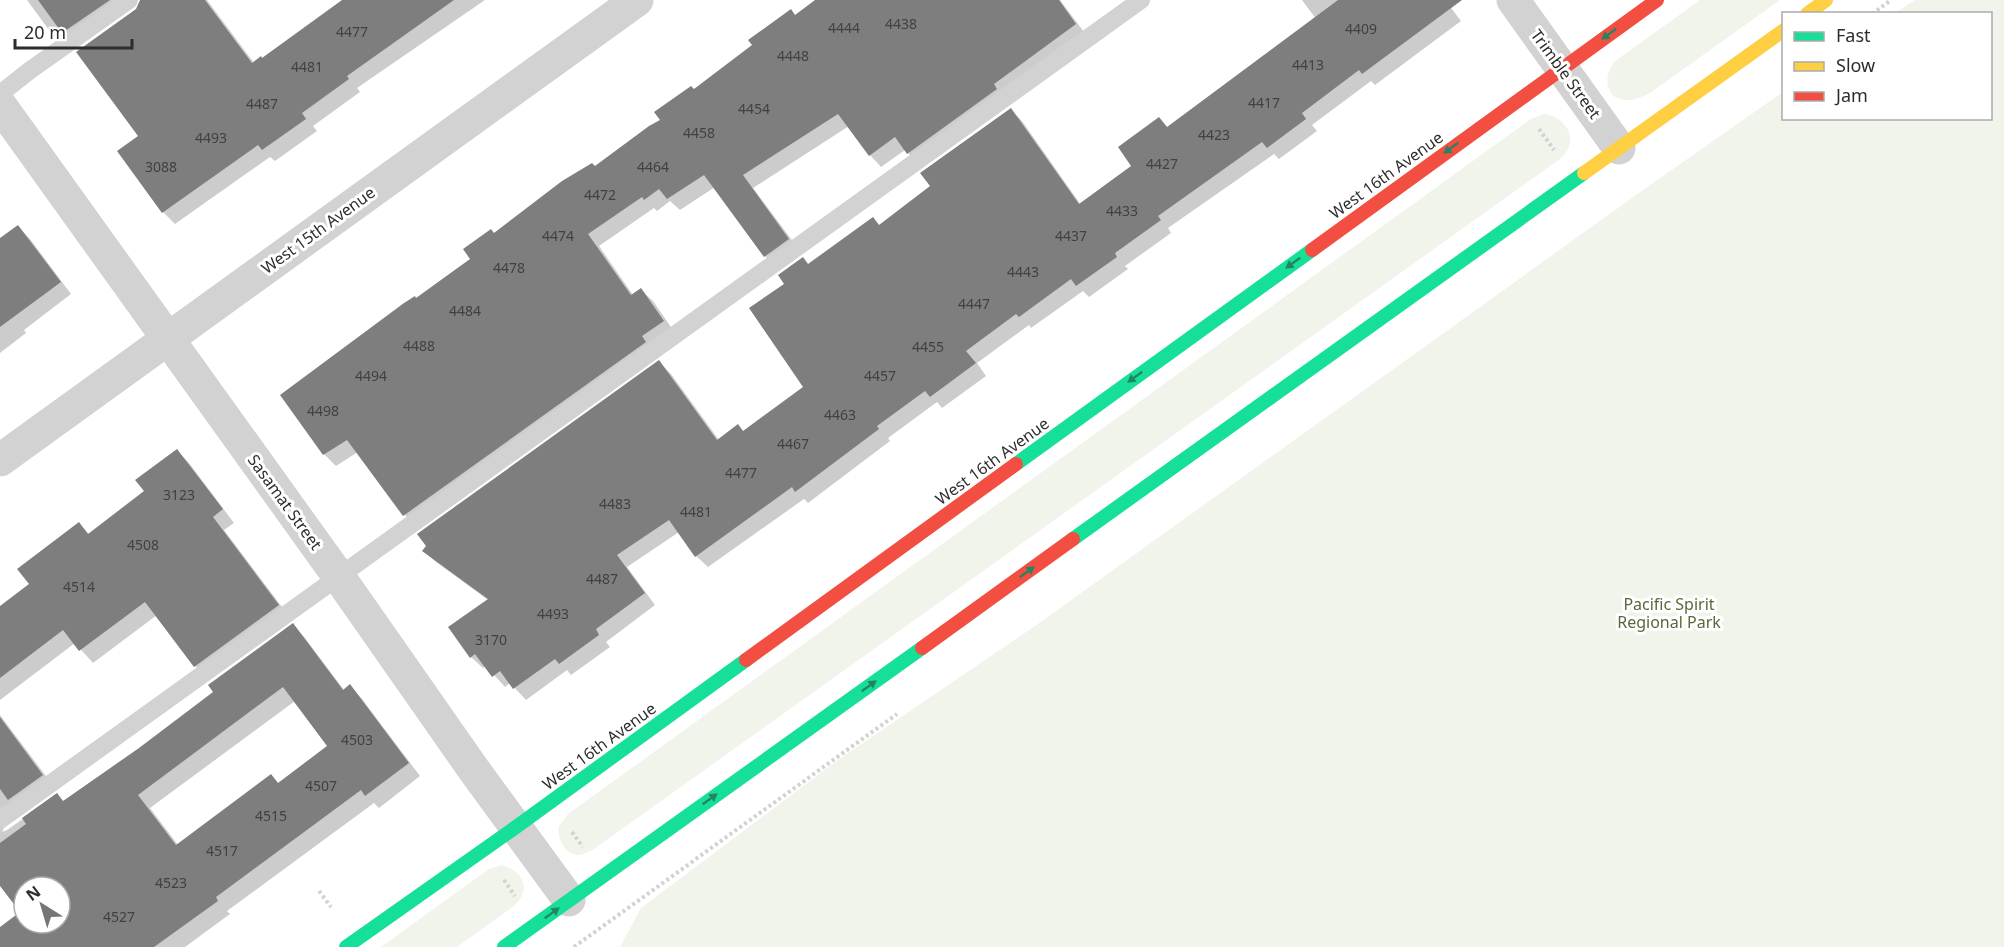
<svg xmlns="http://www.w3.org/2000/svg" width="2004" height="947" viewBox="0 0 2004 947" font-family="'Noto Sans',sans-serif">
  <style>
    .green { fill: #f1f4eb }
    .shadow { fill: #0003; fill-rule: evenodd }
    .building { fill: #7e7e7e; fill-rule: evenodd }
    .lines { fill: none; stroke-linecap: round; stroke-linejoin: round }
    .path { stroke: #d2d2d2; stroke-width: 4; stroke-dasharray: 3 3; stroke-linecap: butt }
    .lane { stroke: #d2d2d2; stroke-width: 18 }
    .street { stroke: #d2d2d2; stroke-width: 33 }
    .fast { stroke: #16e098; stroke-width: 14 }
    .slow { stroke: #ffcf43; stroke-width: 14 }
    .jam { stroke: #f24e42; stroke-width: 14 }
    .oneway { fill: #228662 }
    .labels { text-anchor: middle; stroke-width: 6; stroke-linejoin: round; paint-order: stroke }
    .number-label { font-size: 14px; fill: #414141 }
    .street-label { font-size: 16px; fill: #2d2d2d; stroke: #fff }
    .park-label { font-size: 16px; fill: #56693a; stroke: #fff }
  </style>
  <rect width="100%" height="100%" fill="#fff"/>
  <!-- green -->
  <path class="green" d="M1700,0h80l-130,93c-7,3 -15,8 -23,7 -23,0 -24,-25 -12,-39z
    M1915,0h89v947h-1384l21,-39 197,-148 197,-134 608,-436 140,-98 1,26h206v-104l-95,-1z
    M1544,114c24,4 36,27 16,45l-966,690c-4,2 -10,5 -14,6 -16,0 -23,-17 -21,-29l9,-12 963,-695z
    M501,865c21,5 32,24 13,41l-57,41h-76l108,-78z"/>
  <!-- shadow -->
  <path class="shadow" d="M27,0h99l-66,42 -11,-12z
    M168,0h39l47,63 8,-3 83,-60h140l-128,88 3,4 -47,34 4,5 -42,30 -5,-4 -95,67 -12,-12 -23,-76z
    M817,0h243l27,36 -167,129 -15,-15 -24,17 -11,-12 -21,-29 -96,62 47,63 -23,17 -12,-12 -50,-69 -35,23 -10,-9 -13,10 -3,-3 -55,38 34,49 8,-5 12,11 22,32 -259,194 -11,-12 -47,-63 -22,14 -12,-12 -42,-59 190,-135 22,-26 168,-113 32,-30z
    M1302,0h143l16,21 -86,64 -4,-4 -59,44 5,6 -38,28 -5,-5 -106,74 3,5 -46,33 3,3 -39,28 -6,-6 -52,37 -2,-3 -52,38 9,13 -44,32 -5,-6 -49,36 2,3 -82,62 -4,-4 -96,68 -12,-11 -17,-24 -52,35 28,38 -49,37 4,5 -39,28 -4,-5 -41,30 -16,-17 -5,4 -19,-21 -3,2 -12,-11 17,-57 -52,-38 -12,-11 235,-189 12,12 48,66 25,-8 61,-45 4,-121 64,-47 7,7 52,-40 78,-77 12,12 59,84 53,-39 25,-48 9,10 148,-109z
    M18,227l12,12 41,55 -47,36 2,3 -26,20v-113z
    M177,451l12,12 45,60 -10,7 67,89 -83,59 -13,-12 -38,-51 -64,48 -18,-20 -75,57v-93l31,-23 48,-60 10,10 57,-42z
    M293,625l12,13 39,52 6,-4 12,13 58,77 -41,32 -5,-5 -147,108 3,3 -45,33h-185v-18l22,-16 -22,-30v-168l55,73 -49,36 -4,8 5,-2 50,-35 7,7 76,-53 75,-57zM295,701l34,45 -50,38 -8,-8 -93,69 -28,-37zM24,887h36v36h-36z"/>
  <!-- building -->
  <path class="building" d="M38,0h72l-48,33z
    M140,0h65l47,63 9,-7 1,2 80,-58h112l-107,76 2,3 -47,34 4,6 -44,31 -4,-5 -96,68 -45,-62 21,-15 -62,-84 60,-43z
    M815,0h244l17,24 -82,60 3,5 -90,65 -12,-17 -26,19 -31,-42 -95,61 46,64 -25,18 -60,-82 -37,24 -8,-10 -15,11 -2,-3 -54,37 43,61 10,-7 23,33 -22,15 4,6 -243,174 -56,-76 -24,15 -43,-60 124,-92 11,-7 1,2 54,-39 -7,-10 28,-20 3,4 68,-52 30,-18 3,3 54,-40 11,-6 -6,-8 37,-26 3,3 58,-44 -4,-5 43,-31 4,6z
    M1338,0h124l-100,74 -3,-4 -57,43 4,6 -39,29 -5,-6 -104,74 3,4 -46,33 2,4 -41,29 -5,-7 -52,38 -3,-3 -50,37 10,12 -46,34 -5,-6 -48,35 2,3 -84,63 -3,-5 -97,70 -26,-37 -52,35 28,38 -49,36 3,6 -40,29 -4,-5 -42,30 -13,-18 -8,6 -17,-23 -5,4 -22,-31 40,-28 -66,-48 4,-5 -9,-12 242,-174 58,80 21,-16 5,7 60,-44 -54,-79 35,-24 -6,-9 25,-18 5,7 65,-47 6,8 51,-39 -10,-13 91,-65 68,96 52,-38 -13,-19 41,-30 8,10z
    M18,225l43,57 -61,45v-89z
    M177,449l46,60 -10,8 66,88 -85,62 -49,-65 -66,49 -16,-21 -63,48v-72l29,-22 -12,-15 62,-47 9,12 56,-43 -9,-11z
    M293,623l50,67 7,-6 59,79 -44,33 -4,-6 -145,107 2,4 -64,46h-154v-20l20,-15 -20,-26v-43l26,-19 -4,-6 35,-25 6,8 76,-53 74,-56 -5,-7zM283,687l44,59 -49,37 -7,-9 -95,71 -38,-50zM24,887h36v36h-36z
    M0,717l43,58 -35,25 -8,-11z"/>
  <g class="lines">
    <!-- path -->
    <path class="path" d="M1872,14l19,-14
      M1539,129l15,21
      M572,832l11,15
      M504,880l11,16
      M319,891l12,16
      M574,947l323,-233"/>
    <!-- lane -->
    <path class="lane" d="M0,94l29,-23 100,-71
      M0,820l1141,-820"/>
    <!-- street -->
    <path class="street" d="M1513,0l106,148
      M0,105l339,472 135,193 95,130
      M0,460l637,-460"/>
    <!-- fast -->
    <path class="fast" d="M1016,464l296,-214
      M1073,539l511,-366
      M346,947l170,-120 230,-167
      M504,947l418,-299"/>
    <!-- slow -->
    <path class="slow" d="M1807,14l19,-14
      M1584,173l200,-143"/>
    <!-- jam -->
    <path class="jam" d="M1312,250l345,-250
      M922,648l151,-109
      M746,660l270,-196"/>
  </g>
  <!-- one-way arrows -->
  <defs><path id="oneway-solid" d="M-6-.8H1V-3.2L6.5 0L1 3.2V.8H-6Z" transform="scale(1.5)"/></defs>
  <g class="oneway">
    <use href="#oneway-solid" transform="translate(1609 34) rotate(144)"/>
    <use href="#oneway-solid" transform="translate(1451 148) rotate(144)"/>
    <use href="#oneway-solid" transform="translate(1293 263) rotate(144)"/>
    <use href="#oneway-solid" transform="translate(1135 377) rotate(144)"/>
    <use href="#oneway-solid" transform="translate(1027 572) rotate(-36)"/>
    <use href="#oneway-solid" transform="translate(869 686) rotate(-36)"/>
    <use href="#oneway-solid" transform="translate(710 799) rotate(-36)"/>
    <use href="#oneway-solid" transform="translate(552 913) rotate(-36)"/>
  </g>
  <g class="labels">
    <!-- number labels -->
    <g class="number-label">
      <text x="901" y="29">4438</text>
      <text x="844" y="33">4444</text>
      <text x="1361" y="34">4409</text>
      <text x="352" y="37">4477</text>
      <text x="793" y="61">4448</text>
      <text x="1308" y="70">4413</text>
      <text x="307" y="72">4481</text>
      <text x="1264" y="108">4417</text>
      <text x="262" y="109">4487</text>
      <text x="754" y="114">4454</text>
      <text x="699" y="138">4458</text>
      <text x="1214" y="140">4423</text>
      <text x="211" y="143">4493</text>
      <text x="1162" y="169">4427</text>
      <text x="161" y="172">3088</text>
      <text x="653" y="172">4464</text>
      <text x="600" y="200">4472</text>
      <text x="1122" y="216">4433</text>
      <text x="558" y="241">4474</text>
      <text x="1071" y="241">4437</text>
      <text x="509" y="273">4478</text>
      <text x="1023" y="277">4443</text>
      <text x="974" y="309">4447</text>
      <text x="465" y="316">4484</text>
      <text x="419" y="351">4488</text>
      <text x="928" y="352">4455</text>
      <text x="371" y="381">4494</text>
      <text x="880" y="381">4457</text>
      <text x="323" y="416">4498</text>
      <text x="840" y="420">4463</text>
      <text x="793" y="449">4467</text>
      <text x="741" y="478">4477</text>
      <text x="179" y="500">3123</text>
      <text x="615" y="509">4483</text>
      <text x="696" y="517">4481</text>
      <text x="143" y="550">4508</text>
      <text x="602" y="584">4487</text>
      <text x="79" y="592">4514</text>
      <text x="553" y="619">4493</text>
      <text x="491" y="645">3170</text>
      <text x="357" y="745">4503</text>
      <text x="321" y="791">4507</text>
      <text x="271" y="821">4515</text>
      <text x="222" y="856">4517</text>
      <text x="171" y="888">4523</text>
      <text x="119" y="922">4527</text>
    </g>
    <!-- street labels -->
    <g class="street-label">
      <text transform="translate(1566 74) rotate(54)" y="6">Trimble Street</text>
      <text transform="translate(1386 175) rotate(-36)" y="6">West 16th Avenue</text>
      <text transform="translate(318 230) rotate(-36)" y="6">West 15th Avenue</text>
      <text transform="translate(992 461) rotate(-36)" y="6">West 16th Avenue</text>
      <text transform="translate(285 502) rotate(54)" y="6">Sasamat Street</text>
      <text transform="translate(599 746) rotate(-36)" y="6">West 16th Avenue</text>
    </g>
    <!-- park labels -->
    <g class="park-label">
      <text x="1669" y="610">Pacific Spirit<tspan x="1669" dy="18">Regional Park</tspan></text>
    </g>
  </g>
  <!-- legend -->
  <rect x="1782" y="12" width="210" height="108" fill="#ffffff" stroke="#ababab" stroke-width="1.5"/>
  <rect x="1794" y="32" width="30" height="9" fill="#16e098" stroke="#ababab" stroke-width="1.5"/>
  <text x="1836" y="42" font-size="18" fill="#2d2d2d">Fast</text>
  <rect x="1794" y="62" width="30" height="9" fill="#ffcf43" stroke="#ababab" stroke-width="1.5"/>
  <text x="1836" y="72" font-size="18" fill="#2d2d2d">Slow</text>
  <rect x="1794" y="92" width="30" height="9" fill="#f24e42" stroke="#ababab" stroke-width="1.5"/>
  <text x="1836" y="102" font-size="18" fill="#2d2d2d">Jam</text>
  <!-- north arrow -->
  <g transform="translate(42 905) rotate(323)"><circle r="28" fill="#ffffff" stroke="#ababab" stroke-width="1.5"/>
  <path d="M0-4.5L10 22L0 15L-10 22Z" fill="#767676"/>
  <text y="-9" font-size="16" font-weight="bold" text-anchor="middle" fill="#2d2d2d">N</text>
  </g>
  <!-- scale -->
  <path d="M15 39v9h117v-9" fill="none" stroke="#2d2d2d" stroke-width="3"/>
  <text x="24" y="39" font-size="18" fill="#2d2d2d" stroke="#ffffff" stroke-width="4.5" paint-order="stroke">20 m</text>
</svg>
